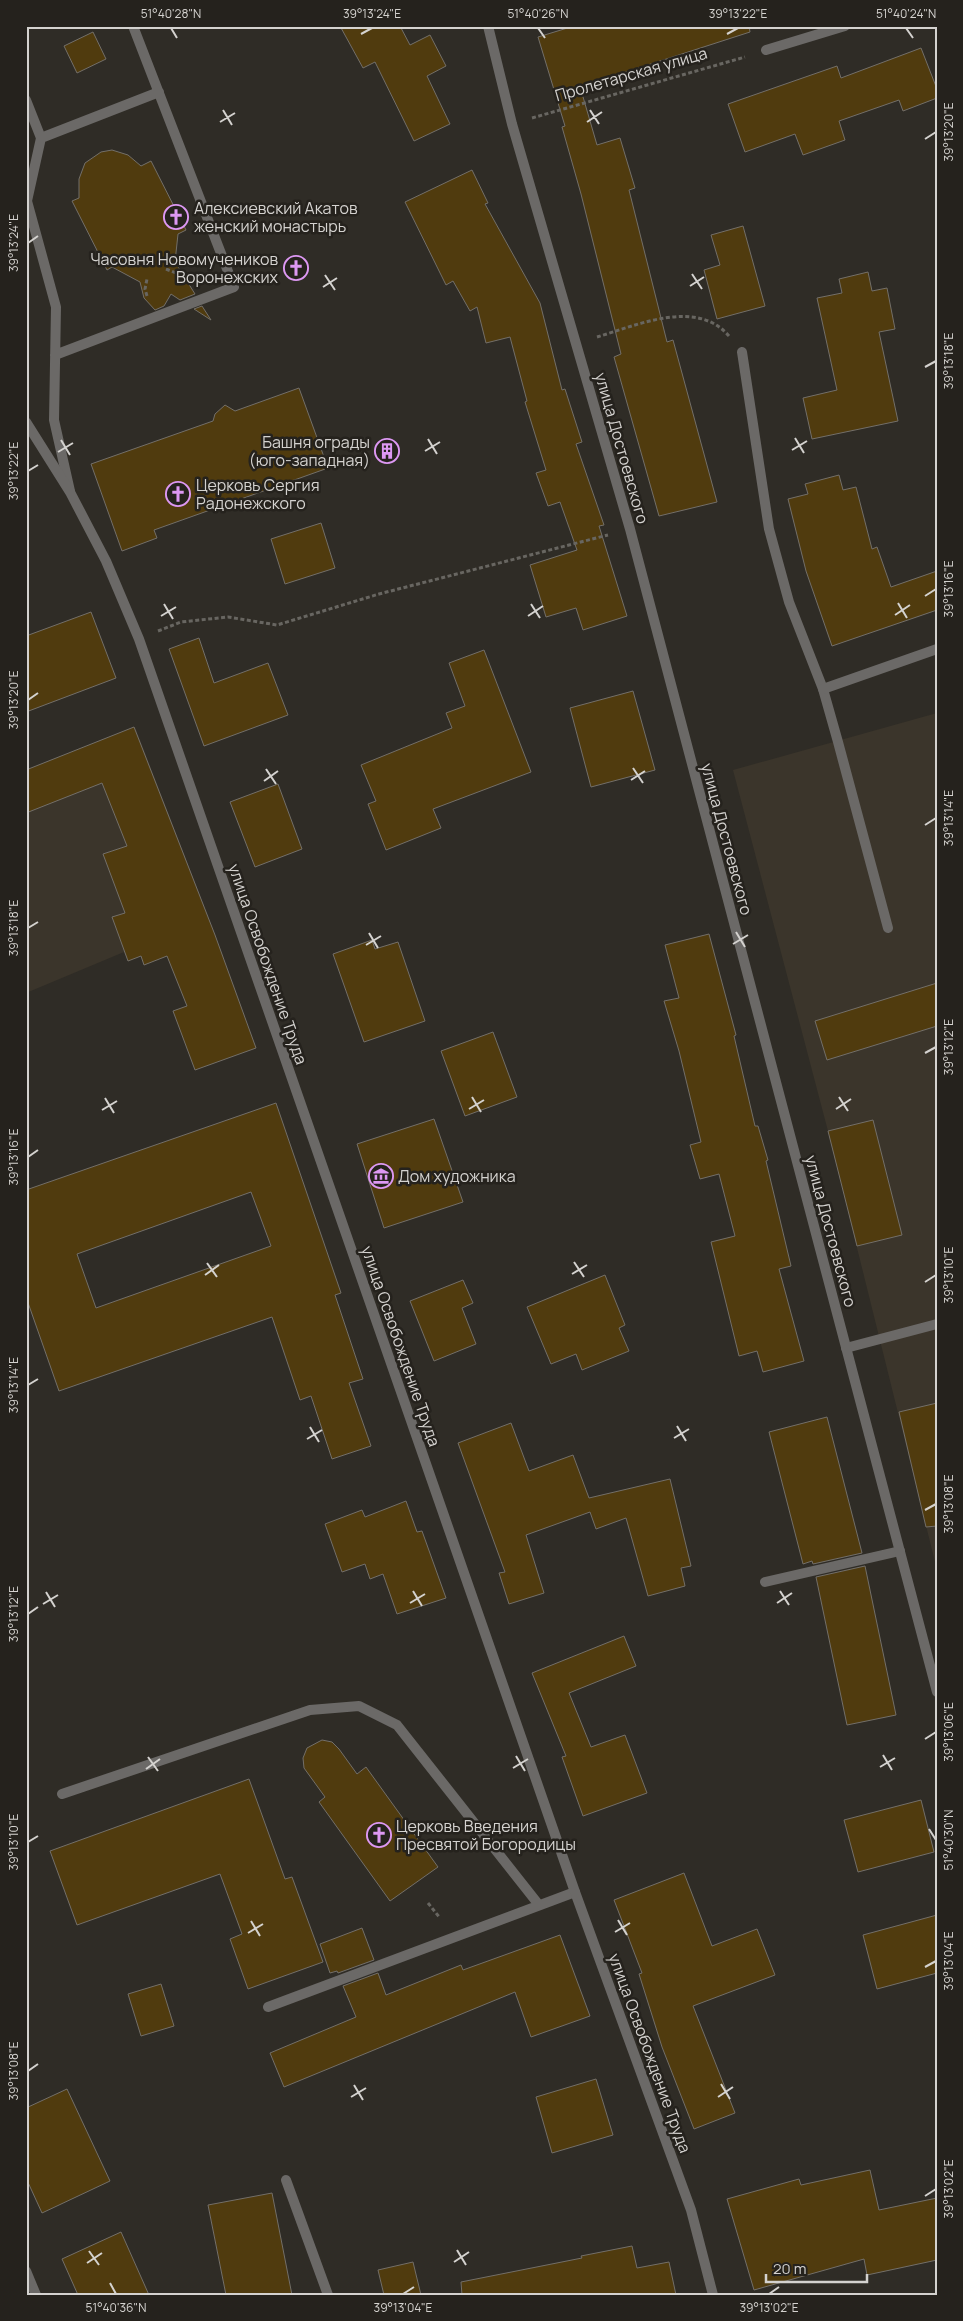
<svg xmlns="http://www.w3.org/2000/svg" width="963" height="2321" viewBox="0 0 963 2321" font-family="Manrope,sans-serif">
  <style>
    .built { fill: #3b352b }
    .building { fill: #503b0e; stroke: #736f69; fill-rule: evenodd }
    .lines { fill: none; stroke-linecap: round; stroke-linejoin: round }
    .path { stroke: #686661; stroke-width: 3; stroke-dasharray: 4 2.5; stroke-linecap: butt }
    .lane { stroke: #6b6967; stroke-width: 10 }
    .street { stroke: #6b6967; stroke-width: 10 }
    .ticks { fill: none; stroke: #d4d2cf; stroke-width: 2 }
    .labels { text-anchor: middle; stroke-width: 5; stroke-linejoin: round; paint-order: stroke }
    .street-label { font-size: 16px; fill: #d4d2cf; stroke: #25221d }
    .poi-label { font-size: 16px; fill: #d4d2cf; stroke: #25221d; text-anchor: start }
    .neatline { fill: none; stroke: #d4d2cf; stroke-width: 2 }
    .ticks-label { font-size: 12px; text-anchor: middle; fill: #d4d2cf }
  </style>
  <rect width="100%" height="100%" fill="#2f2c26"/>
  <!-- built -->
  <path class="built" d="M937,713v857l-109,-439 -95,-361z
    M135,727l81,210 -72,28 -3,-9 -13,5 -4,-9 -98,41v-223z"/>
  <!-- building -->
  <path class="building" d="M340,26h60l10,19 20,-10 16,31 -19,10 23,48 -36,17 -39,-79 -12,6z
    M574,26h175l1,6 -127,41 1,4 -43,13 16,55 23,-7 15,50 -6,2 38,152 6,-2 44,162 -58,14 -45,-159 7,-3 -40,-160 -19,-67 3,-1 -27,-89z
    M93,32l13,27 -29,14 -13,-27z
    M921,48l16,41v9l-34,13 -4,-11 -60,21 6,19 -42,15 -8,-21 -50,18 -17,-48 109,-38 4,12z
    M112,150l16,5 13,11 10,-5 35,69 -8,4 -3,28 20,32 -15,6 -9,-6 -7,12 -9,4 -11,-12 -4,-16 -28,-15 -5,3 -35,-69 7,-3v-19l6,-16 16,-11z
    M472,170l16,33 -3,1 55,99 22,87 3,-1 17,53 -6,2 28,81 -5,1 28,90 -44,14 -7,-22 -30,9 -16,-52 47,-15 -17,-48 -12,4 -12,-33 10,-3 -21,-68 2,-1 -17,-64 -24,6 -9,-36 -7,4 -17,-30 -7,4 -41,-83z
    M743,226l22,80 -48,13 -13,-49 16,-5 -9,-30z
    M868,272l4,19 15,-3 8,41 -16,3 19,89 -86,18 -9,-41 34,-8 -20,-92 25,-5 -3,-14z
    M202,306l9,14 -17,-11z
    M299,388l29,80 -174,62 3,8 -35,13 -31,-87 122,-43 2,-7 10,-9 10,6z
    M839,475l4,15 13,-3 16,62 5,-2 14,40 46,-16v39l-105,36 -26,-75 -18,-72 20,-5 -3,-10z
    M321,523l14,45 -50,16 -14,-45z
    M91,612l25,66 -90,34v-76z
    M199,638l15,45 54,-20 20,52 -84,31 -35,-97z
    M484,650l47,122 -98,37 8,19 -55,22 -18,-46 8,-3 -15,-36 91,-37 -6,-15 19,-7 -16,-43z
    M633,691l22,79 -64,17 -21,-79z
    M134,727l81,208 41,113 -61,22 -22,-59 14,-5 -20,-50 -23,9 -3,-9 -13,5 -16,-44 13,-4 -22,-59 24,-8 -25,-63 -76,30v-43z
    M278,784l24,65 -47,18 -25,-65z
    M709,934l27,101 -2,1 21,90h3l10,34 -2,1 25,105 -12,3 25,92 -41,11 -6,-21 -18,5 -28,-114 24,-6 -16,-62 -19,5 -10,-34 11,-3 -22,-91 -15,-50 15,-3 -14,-53z
    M372,940l3,9 23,-7 27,79 -61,21 -31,-88z
    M937,983v43l-110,34 -12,-39z
    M493,1032l24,65 -52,19 -24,-65z
    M276,1103l65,190 -6,2 28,84 -14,4 22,63 -39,13 -21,-63 -11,4 -28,-83 -213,74 -33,-94v-107zM251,1192l20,54 -175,62 -19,-54z
    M434,1119l29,83 -79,26 -27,-84z
    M873,1120l29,115 -45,11 -29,-115z
    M605,1275l20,50 -6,3 10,23 -47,19 -6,-16 -25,10 -24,-57z
    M463,1280l10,23 -11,5 14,36 -42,17 -24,-60z
    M937,1403v123l-11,1 -27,-115z
    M827,1417l35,136 -49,11 -1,-3 -9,3 -34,-132z
    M511,1423l18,48 44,-16 16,43 81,-19 21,87 -10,2 4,18 -37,10 -22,-78 -30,11 -6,-17 -64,23 18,58 -35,11 -10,-31 6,-1 -47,-129z
    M406,1501l11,31 5,-1 24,67 -49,16 -14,-40 -13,5 -5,-15 -23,8 -17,-48 37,-14 3,7z
    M865,1566l31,149 -49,10 -31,-148z
    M624,1636l12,30 -67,27 22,54 34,-12 22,58 -64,23 -21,-59 4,-1 -34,-83z
    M322,1740l10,2 7,7 18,25 9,-7 72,100 -48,34 -71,-99 6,-5 -21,-29 -1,-10 4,-10z
    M249,1779l36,100 7,-2 31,85 -75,27 -18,-50 12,-5 -22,-60 -143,51 -27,-74z
    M921,1800l13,52 -76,20 -14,-52z
    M684,1873l28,73 45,-17 18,46 -82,31 42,107 -41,16 -32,-82 -23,-73 3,-1 -28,-73z
    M937,1915v58l-60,16 -14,-54z
    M362,1928l12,32 -36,13 -1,-2 -7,2 -10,-29z
    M560,1935l30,81 -59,21 -16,-45 -231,95 -14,-34 86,-36 -13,-31 35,-13 8,22 75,-30 2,5z
    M161,1984l13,42 -33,10 -13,-42z
    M596,2079l17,56 -61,18 -16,-56z
    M67,2089l43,92 -68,32 -16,-35v-70z
    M870,2170l9,40 58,-12v62l-70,15 -3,-16 -110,31 -27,-91 72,-20 2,6z
    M272,2193l20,102h-66l-18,-90z
    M121,2232l28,63h-71l-16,-36z
    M632,2246l5,22 32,-6 7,33h-214l-1,-13 121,-24 -1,-2z
    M413,2262l8,33h-37l-6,-25z"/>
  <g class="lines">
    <!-- path -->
    <path class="path" d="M532,118l213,-61
      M166,269l10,4 7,9
      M147,296l-2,-7 2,-10
      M597,337c41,-12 99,-39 132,-1
      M158,631l23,-9 47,-5 49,8 102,-31 229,-59
      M428,1903l12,15"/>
    <!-- lane -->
    <path class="lane" d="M26,100l15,38 -14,63 29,106 -2,113 16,71
      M41,138l118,-46
      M742,352l27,177 20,73 34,87 15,53 50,186
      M55,355l179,-68 -101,-261
      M846,1348l91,-24
      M765,1582l135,-31
      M62,1794l248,-84 49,-4 38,19 142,180
      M268,2007l307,-115
      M286,2180l42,115"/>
    <!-- street -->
    <path class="street" d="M488,26l24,98 118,405 307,1163
      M766,50l79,-24
      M26,422l44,70 36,69 33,78 436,1253 116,318 22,85
      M823,689l114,-40
      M26,2271l10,24"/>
  </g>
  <!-- ticks -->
  <path class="ticks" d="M171,28l6,10M538,28l7,10M906,28l7,10M361,34l11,-6M727,34l11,-6M223,110l9,15M590,110l9,14M220,122l15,-9M587,122l15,-10M925,139l11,-7M28,243l10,-7M692,274l10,15M325,275l10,15M690,286l14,-9M323,287l14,-9M925,367l11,-6M795,438l9,15M428,439l9,15M61,440l9,15M792,450l15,-9M425,451l15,-9M58,452l15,-9M28,471l10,-6M925,596l11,-7M898,603l9,15M164,604l9,15M531,604l9,14M895,615l15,-10M161,616l15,-9M528,616l15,-10M28,700l10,-7M633,768l10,15M266,769l10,15M631,780l14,-9M264,781l14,-10M925,825l11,-7M28,928l10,-6M736,932l9,15M369,933l9,15M733,944l15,-9M366,945l15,-9M925,1053l11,-6M472,1097l9,15M839,1097l9,14M105,1098l9,15M469,1109l15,-9M836,1109l15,-10M102,1110l15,-9M28,1157l10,-7M574,1262l10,15M207,1263l10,14M572,1274l15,-9M205,1275l14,-10M925,1282l11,-7M28,1385l10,-6M677,1426l9,15M310,1427l9,15M674,1438l15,-9M307,1439l15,-9M925,1510l11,-6M413,1591l9,15M780,1591l9,14M46,1592l9,15M410,1603l15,-9M777,1603l15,-10M43,1604l15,-9M28,1614l10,-7M925,1739l11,-7M883,1755l9,15M516,1756l9,15M148,1757l10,14M880,1767l15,-9M513,1768l15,-9M146,1769l14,-10M929,1829l7,11M28,1842l10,-6M618,1920l9,15M251,1921l9,15M615,1932l15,-9M248,1933l15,-9M925,1967l11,-6M28,2071l10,-7M721,2084l9,15M354,2085l9,15M351,2097l15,-9M718,2097l15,-10M925,2196l11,-7M457,2250l9,15M89,2251l10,14M454,2262l15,-10M87,2263l15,-10M110,2283l6,11M403,2294l11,-7M769,2294l10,-7"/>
  <!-- icons -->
  <defs>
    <symbol id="church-ring" viewBox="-11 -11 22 22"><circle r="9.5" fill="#25221d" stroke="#dd98f3" stroke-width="1.5"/><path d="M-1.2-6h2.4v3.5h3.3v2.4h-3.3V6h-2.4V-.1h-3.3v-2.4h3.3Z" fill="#dd98f3"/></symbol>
    <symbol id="building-ring" viewBox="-11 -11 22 22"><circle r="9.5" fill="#25221d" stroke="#dd98f3" stroke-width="1.5"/><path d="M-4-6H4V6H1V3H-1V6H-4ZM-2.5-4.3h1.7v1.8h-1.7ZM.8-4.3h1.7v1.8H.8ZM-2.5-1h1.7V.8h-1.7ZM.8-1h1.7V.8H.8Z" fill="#dd98f3"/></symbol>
    <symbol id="museum-ring" viewBox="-11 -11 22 22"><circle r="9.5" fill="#25221d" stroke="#dd98f3" stroke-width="1.5"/><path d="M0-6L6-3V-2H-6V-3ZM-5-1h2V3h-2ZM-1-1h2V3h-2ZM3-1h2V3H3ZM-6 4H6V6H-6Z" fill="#dd98f3"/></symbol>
  </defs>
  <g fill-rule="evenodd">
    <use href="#church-ring" x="162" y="203" width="28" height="28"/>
    <use href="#church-ring" x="282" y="254" width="28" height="28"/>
    <use href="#building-ring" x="373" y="437" width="28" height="28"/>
    <use href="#church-ring" x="164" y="480" width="28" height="28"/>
    <use href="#museum-ring" x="367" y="1162" width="28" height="28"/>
    <use href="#church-ring" x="365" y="1821" width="28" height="28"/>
  </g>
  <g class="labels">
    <!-- street labels -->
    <g class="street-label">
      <text transform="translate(631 74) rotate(-16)" y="6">Пролетарская улица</text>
      <text transform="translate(622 448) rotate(74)" y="6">улица Достоевского</text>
      <text transform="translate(727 839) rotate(75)" y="6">улица Достоевского</text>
      <text transform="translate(268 964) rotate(71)" y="6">улица Освобождение Труда</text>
      <text transform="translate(831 1231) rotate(75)" y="6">улица Достоевского</text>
      <text transform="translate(401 1346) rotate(71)" y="6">улица Освобождение Труда</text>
      <text transform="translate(650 2053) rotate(70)" y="6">улица Освобождение Труда</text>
    </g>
    <!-- poi labels -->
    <g class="poi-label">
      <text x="194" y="214">Алексиевский Акатов<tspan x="194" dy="18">женский монастырь</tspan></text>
      <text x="278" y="265" text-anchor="end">Часовня Новомучеников<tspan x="278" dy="18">Воронежских</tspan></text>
      <text x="370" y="448" text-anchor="end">Башня ограды<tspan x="370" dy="18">(юго-западная)</tspan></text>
      <text x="196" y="491">Церковь Сергия<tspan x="196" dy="18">Радонежского</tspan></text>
      <text x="398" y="1182">Дом художника</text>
      <text x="396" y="1832">Церковь Введения<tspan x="396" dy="18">Пресвятой Богородицы</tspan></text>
    </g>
  </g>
  <!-- border -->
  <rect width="963" height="2321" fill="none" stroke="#25221d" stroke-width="55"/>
  <!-- scale -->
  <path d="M766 2274v8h101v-8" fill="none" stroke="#d4d2cf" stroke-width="2.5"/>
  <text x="773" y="2274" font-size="15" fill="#d4d2cf" stroke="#25221d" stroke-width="4" paint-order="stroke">20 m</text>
  <rect x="28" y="28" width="908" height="2266" class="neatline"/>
  <g class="ticks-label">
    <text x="171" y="18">51°40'28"N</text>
    <text x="372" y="18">39°13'24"E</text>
    <text x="538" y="18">51°40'26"N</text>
    <text x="738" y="18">39°13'22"E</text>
    <text x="906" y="18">51°40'24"N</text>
    <text transform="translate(949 132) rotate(-90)" y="4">39°13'20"E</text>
    <text transform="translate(14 243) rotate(-90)" y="4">39°13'24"E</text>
    <text transform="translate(949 361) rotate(-90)" y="4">39°13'18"E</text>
    <text transform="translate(14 471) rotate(-90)" y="4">39°13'22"E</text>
    <text transform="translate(949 589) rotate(-90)" y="4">39°13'16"E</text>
    <text transform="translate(14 700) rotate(-90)" y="4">39°13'20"E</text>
    <text transform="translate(949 818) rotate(-90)" y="4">39°13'14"E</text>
    <text transform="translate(14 928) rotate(-90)" y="4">39°13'18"E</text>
    <text transform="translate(949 1047) rotate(-90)" y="4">39°13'12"E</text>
    <text transform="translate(14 1157) rotate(-90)" y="4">39°13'16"E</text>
    <text transform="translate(949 1275) rotate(-90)" y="4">39°13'10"E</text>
    <text transform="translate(14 1385) rotate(-90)" y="4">39°13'14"E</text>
    <text transform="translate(949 1504) rotate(-90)" y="4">39°13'08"E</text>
    <text transform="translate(14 1614) rotate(-90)" y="4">39°13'12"E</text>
    <text transform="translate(949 1732) rotate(-90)" y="4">39°13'06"E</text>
    <text transform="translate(949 1840) rotate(-90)" y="4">51°40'30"N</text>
    <text transform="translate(14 1842) rotate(-90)" y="4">39°13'10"E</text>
    <text transform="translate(949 1961) rotate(-90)" y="4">39°13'04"E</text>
    <text transform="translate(14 2071) rotate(-90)" y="4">39°13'08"E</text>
    <text transform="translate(949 2189) rotate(-90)" y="4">39°13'02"E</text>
    <text x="116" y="2312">51°40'36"N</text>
    <text x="403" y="2312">39°13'04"E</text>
    <text x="769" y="2312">39°13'02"E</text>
  </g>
</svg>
